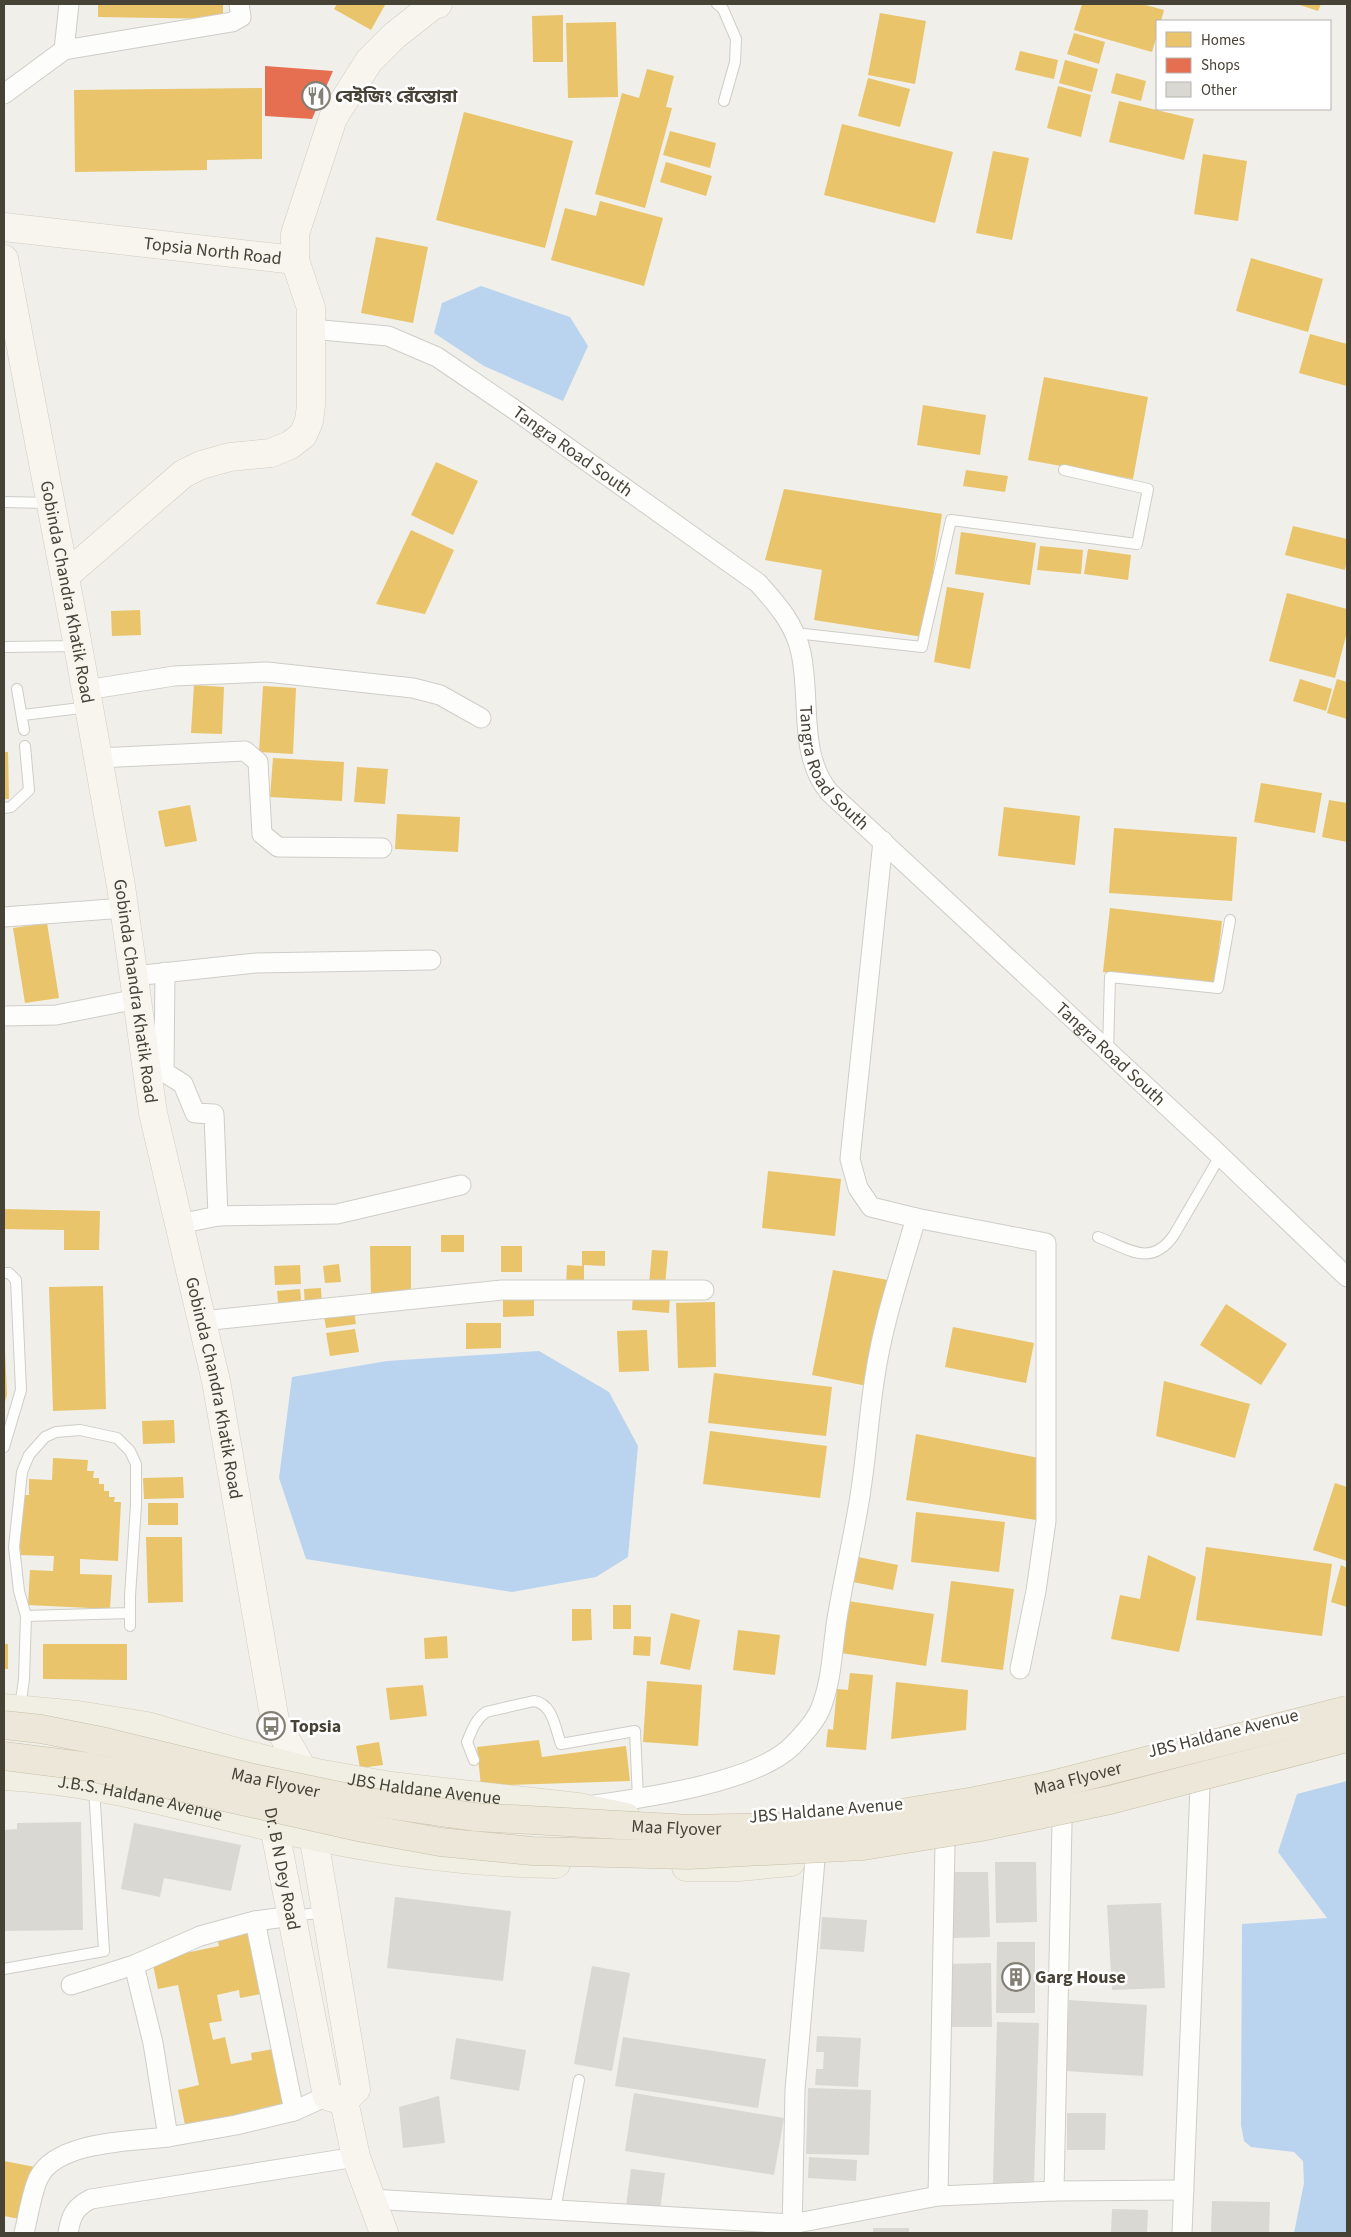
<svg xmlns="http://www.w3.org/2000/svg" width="1351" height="2237" viewBox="0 0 1351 2237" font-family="'Source Sans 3','Noto Sans Bengali',sans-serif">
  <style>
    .water { fill: #bad4ef }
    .homes { fill: #e9c46a }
    .shops { fill: #e76f51 }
    .building { fill: #dad8d2 }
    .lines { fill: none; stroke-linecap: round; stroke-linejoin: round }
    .lane-casing { stroke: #cecdc7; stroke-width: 12 }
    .street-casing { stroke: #cecdc7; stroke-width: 21 }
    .secondary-casing { stroke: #d0cdc1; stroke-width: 29 }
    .primary-casing { stroke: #d2cdb7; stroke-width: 29 }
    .lane { stroke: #fdfdfc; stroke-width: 10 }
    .street { stroke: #fdfdfc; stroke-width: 19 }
    .secondary { stroke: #f7f5ee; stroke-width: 28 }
    .primary { stroke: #f1efe4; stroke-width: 28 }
    .highway-bridge-casing { stroke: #c8bfa5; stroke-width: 29; stroke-linecap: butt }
    .highway-bridge { stroke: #ece7d9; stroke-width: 28 }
    .labels { text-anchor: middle; stroke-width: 5; stroke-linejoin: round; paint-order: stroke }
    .poi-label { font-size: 18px; font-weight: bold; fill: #474236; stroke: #fff; text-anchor: start }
    .street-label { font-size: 18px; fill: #474236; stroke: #fff }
  </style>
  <rect width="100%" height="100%" fill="#f0efea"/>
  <!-- water -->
  <path class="water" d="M481,286l89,31 18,29 -25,55 -79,-35 -50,-33 8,-30z
    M539,1351l70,41 29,54 -10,111 -32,20 -84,15 -206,-33 -27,-81 13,-101 95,-16z
    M1347,1781v452h-53l10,-50 -1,-22 -9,-9 -43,-5 -7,-6 -3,-16 1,-201 85,-6 -49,-66 19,-58z"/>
  <!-- homes -->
  <path class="homes" d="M98,4h125v15l-125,-2z
    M337,4h46l2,1 -14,25 -37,-21z
    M1082,4h60l22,6 -3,11h-4v14l-5,17 -78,-22z
    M1297,4h24l-3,7z
    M880,13l46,8 -11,63 -47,-9z
    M563,15v47h-30l-1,-46z
    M616,22l2,75 -50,1 -2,-75z
    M1074,33l31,9 -6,22 -32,-10z
    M1020,51l38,9 -4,19 -39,-9z
    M1065,60l33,9 -6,23 -33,-9z
    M647,69l27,7 -8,31 6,1 -27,100 -50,-14 27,-101 17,5z
    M1116,73l30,8 -5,20 -30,-8z
    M868,78l42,11 -10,38 -42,-11z
    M1058,86l33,9 -10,42 -34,-9z
    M262,88v71l-55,1v10l-132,2 -1,-82z
    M1119,101l75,18 -10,41 -75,-18z
    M464,112l109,29 -28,107 -109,-28z
    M842,124l111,28 -18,71 -111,-28z
    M670,131l46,12 -6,25 -47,-13z
    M993,151l36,7 -17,82 -36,-7z
    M1203,154l44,7 -9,60 -44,-7z
    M666,162l46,14 -6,20 -46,-14z
    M600,201l63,17 -19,68 -93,-26 14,-52 31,8z
    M376,237l52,10 -15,76 -52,-10z
    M1251,258l72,21 -15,53 -72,-21z
    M1310,334l37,10v42l-48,-13z
    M1044,377l104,20 -15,82 -105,-19z
    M923,405l63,10 -6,40 -63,-10z
    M436,462l42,19 -25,54 -42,-20z
    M966,470l42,6 -3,16 -42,-6z
    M784,489l158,25 -19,123 -109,-17 8,-50 -57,-10z
    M1293,526l54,13v20l-2,11 -60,-15z
    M411,530l43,20 -29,64 -49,-10z
    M961,532l75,11 -6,42 -75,-11z
    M1040,546l43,4 -2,24 -44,-4z
    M1088,549l43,6 -3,25 -44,-6z
    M947,587l37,6 -14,76 -36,-7z
    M1287,593l60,16v23l-12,46 -66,-17z
    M140,610l1,25 -29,1 -1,-25z
    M1300,679l32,10 -6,22 -33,-10z
    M1337,679l10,3v37l-20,-6z
    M194,685l30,2 -2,47 -31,-1z
    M263,686l33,2 -3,66 -34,-2z
    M4,752h4l1,47h-5z
    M273,758l71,4 -2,39 -72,-4z
    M357,767l31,2 -3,35 -31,-2z
    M1261,783l61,10 -7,40 -61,-11z
    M1329,800l18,3v39l-25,-5z
    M190,805l7,36 -32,6 -7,-36z
    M1004,807l76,9 -5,49 -77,-9z
    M397,814l63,3 -2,35 -63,-3z
    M1114,828l123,9 -5,64 -123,-8z
    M1110,908l112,13 -7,63 -112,-12z
    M47,923l12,75 -34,5 -12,-75z
    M768,1171l73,8 -6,57 -73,-8z
    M4,1209l96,2 -1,39h-35v-20l-60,-1z
    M441,1235h23v17h-23z
    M370,1246h41v50h-40z
    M501,1246h21v26h-21z
    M652,1250l16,1 -3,35 -16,-2z
    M582,1251h23v15l-21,-1v23l-18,-1 1,-22 15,1z
    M339,1264l2,18 -16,1 -2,-17z
    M300,1265l1,19 -26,1 -1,-19z
    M833,1270l55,10 -21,106 -55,-11z
    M103,1286l3,123 -53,2 -4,-124z
    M321,1288l1,18 -17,1 -1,-18z
    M300,1289l2,20 -23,2 -2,-20z
    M633,1293l37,3 -1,17 -37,-3z
    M503,1298h31v18l-31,1z
    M715,1302l1,65 -38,1 -2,-65z
    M1226,1304l61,40 -26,41 -61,-40z
    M353,1306l3,18 -30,4 -3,-18z
    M466,1323h35v25l-35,1z
    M953,1327l81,16 -8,40 -81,-16z
    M355,1329l4,23 -29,4 -4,-23z
    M647,1330l2,41 -30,1 -2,-41z
    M4,1350h1l2,45 -3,10z
    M714,1373l118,14 -6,49 -118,-13z
    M1164,1381l86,23 -15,54 -79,-22z
    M174,1420l1,23 -32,1 -1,-23z
    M710,1431l117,15 -7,52 -117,-14z
    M916,1434l123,24 -3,62 -130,-20z
    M53,1458l35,2 -1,11h7l-1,7h6v6h5v7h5v6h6l-1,5h7l-3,59 -38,-2v15l32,1 -2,34 -82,-4 2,-35 23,1 1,-15 -36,-1 3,-60h8v-16l23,1z
    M183,1477l1,21 -40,1 -1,-21z
    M1335,1483l12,4v74l-34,-11z
    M148,1503h30v22h-30z
    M916,1512l89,10 -6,50 -88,-10z
    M146,1537h36l1,65 -35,1z
    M1206,1547l126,17 -10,72 -126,-16z
    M1148,1555l48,22 -17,75 -68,-13 9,-44 20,4z
    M858,1557l40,8 -5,25 -40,-8z
    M1341,1565l6,3v39l-16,-5z
    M951,1581l63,8 -11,81 -62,-8z
    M848,1601l86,13 -8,52 -85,-13z
    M613,1605h18v24h-18z
    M572,1609h19l1,31 -20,1z
    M671,1613l29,7 -10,50 -30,-6z
    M738,1630l42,5 -5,40 -42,-5z
    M447,1636l1,22 -23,1 -1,-21z
    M634,1636l17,1 -1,19 -17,-1z
    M4,1644h4v25h-4z
    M43,1644h84v36l-84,-1z
    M850,1673l23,2 -7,75 -40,-3 2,-18 5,1 4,-41 11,1z
    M647,1681l55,4 -4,61 -55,-4z
    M896,1682l72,8 -2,40 -75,9z
    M423,1685l4,31 -37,4 -4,-32z
    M539,1740l3,17 84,-11 4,35 -149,5 -4,-39z
    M379,1742l4,23 -23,3 -4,-22z
    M249,1930l12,64 -21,4 -1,-8 -22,5 5,26 -13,2 4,17 12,-3 6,27 21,-4 -1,-7 22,-4 12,61 -99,20 -8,-40 21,-5 -21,-100 -20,4 -6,-29 67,-14 -2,-9z
    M4,2161l31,6 -10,53 -21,-4z"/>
  <!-- shops -->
  <path class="shops" d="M265,66l68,5 -21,48 -47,-3z"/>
  <!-- building -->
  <path class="building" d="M81,1822l2,108 -79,1v-101l13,-1v-6z
    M134,1823l107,22 -10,46 -67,-13 -4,19 -39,-8z
    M995,1862h41l1,60 -41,1z
    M950,1872h38l2,65 -39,1z
    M395,1897l116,14 -8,70 -116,-13z
    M1161,1903l4,85 -53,2 -5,-85z
    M822,1917l45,3 -3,32 -44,-3z
    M997,1942h38v71h-39z
    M991,1963l1,64h-44l-1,-63z
    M592,1966l38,7 -18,98 -38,-7z
    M1069,2000l78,5 -4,71 -78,-5z
    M997,2022l42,1 -5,161 -41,-1z
    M817,2036l44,2 -3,49 -43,-2 1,-16h7l1,-17h-8z
    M623,2037l143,22 -8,49 -143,-22z
    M456,2038l70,12 -7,41 -69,-12z
    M808,2088l63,2 -2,65 -63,-1z
    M634,2093l150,25 -10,57 -149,-24z
    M439,2096l6,47 -42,5 -4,-41z
    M1067,2113h39l-1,37h-38z
    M809,2157l48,3 -1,21 -48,-3z
    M631,2169l34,4 -5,37 -34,-4z
    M1212,2201l58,1 -1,31h-58z
    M1112,2209l36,1 -1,23h-36z
    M873,2228h36v5h-36z"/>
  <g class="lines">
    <defs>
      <path id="lane" d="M717,4l6,5 13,30 -1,23 -11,39
        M4,502l46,1
        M795,633l127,14 29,-127 186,24 11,-55 -84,-19
        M4,647l73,-1
        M17,689l7,41
        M23,715l66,-8
        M4,808l7,-1 18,-17 -4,-44
        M1108,1051l2,-74 108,11 12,-68
        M1098,1237c31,12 53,31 76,-2l46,-79
        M4,1273h5l7,7 5,110 -17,57
        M26,1616l103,-3
        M20,1708l4,-29 2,-63 -7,-25 -5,-44 8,-75 7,-17 16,-18 11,-5 24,-2 37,8 13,13 6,13v41l-6,91v30
        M474,1760l-7,-18c5,-12 8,-22 19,-30l48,-11c19,3 21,27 27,43l74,-13 3,68
        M293,1916l32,-4
        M4,1969l100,-18 -10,-163
        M555,2210l24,-130"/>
      <g id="street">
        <path d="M64,50l5,-46"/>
        <path d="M4,94l60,-44 168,-28 9,-5 -2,-13"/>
        <path id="s1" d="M311,329l77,7 49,21 78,53 243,173c19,21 37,41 43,70 10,46 -3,101 28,139l381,354 137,131"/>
        <path d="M86,690l88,-14 93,-4 146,16 27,7 41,23"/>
        <path d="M98,758l147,-7 13,11 4,72 16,13 104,1"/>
        <path d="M883,841l-33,318 8,29 13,19 45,11 130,25v278l-10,70 -16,78"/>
        <path d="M4,917l120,-9"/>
        <path d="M165,972l-1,100 19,12 12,29 19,1 4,102"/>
        <path d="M134,976l122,-13 175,-3"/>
        <path d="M4,1016l52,-1 81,-16"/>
        <path d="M179,1224l39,-8 119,-2 124,-29"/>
        <path d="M202,1321l300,-31h202"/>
        <path d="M594,1805c51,-7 162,-23 198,-59 11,-11 22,-23 28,-36 13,-31 12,-65 18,-97 6,-35 14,-70 20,-105 8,-44 10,-88 17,-132 8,-54 26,-106 41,-158"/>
        <path d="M292,1916l-37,5 -55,15 -66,29 19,78 15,94 68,-12 58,-14 33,-15"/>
        <path d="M255,1921l39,190"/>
        <path d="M71,1985l63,-20"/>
        <path d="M1054,2191l8,-368"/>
        <path d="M938,2196l7,-351"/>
        <path d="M371,2199l421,25 146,-28 116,-5 130,-1"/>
        <path d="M24,2233c4,-15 8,-43 15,-56 18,-36 94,-36 129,-40"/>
        <path d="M68,2233c3,-18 7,-26 23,-34l265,-42"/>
        <path d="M792,2233l3,-143 20,-230"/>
        <path d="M1182,2233l18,-446"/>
      </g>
      <g id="secondary">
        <path id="s2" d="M4,227l291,33v-26l38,-116 36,-57 25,-25 38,-30 6,-2"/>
        <path id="s3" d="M4,259l74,387 43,240 32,227 63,268 59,340 27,47 54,321 -12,12"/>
        <path d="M65,576l118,-102 18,-9 29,-8 41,-4 19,-8 13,-10 6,-14 2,-16v-97l-16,-48"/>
        <path id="s4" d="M270,1806l57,290 17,5"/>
        <path d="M344,2101l12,56 28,76"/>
      </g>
      <g id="primary">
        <path id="s5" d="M4,1708l74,7 69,11 79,23 91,24 74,13 187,21 48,10"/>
        <path id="s6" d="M4,1776c99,5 193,35 289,56 87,19 175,31 263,32"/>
        <path d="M686,1867h53l52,-5"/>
      </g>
    </defs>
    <!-- lane casing -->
    <use href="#lane" class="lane-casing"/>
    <!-- street casing -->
    <use href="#street" class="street-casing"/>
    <!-- secondary casing -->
    <use href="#secondary" class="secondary-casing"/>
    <!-- primary casing -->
    <use href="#primary" class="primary-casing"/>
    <!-- lane -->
    <use href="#lane" class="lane"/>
    <!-- street -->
    <use href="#street" class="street"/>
    <!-- secondary -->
    <use href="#secondary" class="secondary"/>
    <!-- primary -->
    <use href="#primary" class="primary"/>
    <defs>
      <g id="highway-bridge">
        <path id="s7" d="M4,1725l37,4 65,13 147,36 111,23 111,16 216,12 129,-3 155,-25 68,-14 304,-77"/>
        <path d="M4,1756l86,11 273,61 77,14 92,9 156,4 175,-9 118,-19 129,-27 237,-62"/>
      </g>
    </defs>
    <!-- highway-bridge casing -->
    <use href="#highway-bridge" class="highway-bridge-casing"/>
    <!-- highway-bridge -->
    <use href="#highway-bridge" class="highway-bridge"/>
  </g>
  <!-- icons -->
  <defs>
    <symbol id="restaurant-ring" viewBox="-11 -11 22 22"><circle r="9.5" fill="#fff" stroke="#827f75" stroke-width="1.5"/><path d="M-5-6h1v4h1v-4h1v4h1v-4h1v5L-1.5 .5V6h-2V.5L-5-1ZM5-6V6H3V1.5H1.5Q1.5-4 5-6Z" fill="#827f75"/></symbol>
    <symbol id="bus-ring" viewBox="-11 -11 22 22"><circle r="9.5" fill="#fff" stroke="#827f75" stroke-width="1.5"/><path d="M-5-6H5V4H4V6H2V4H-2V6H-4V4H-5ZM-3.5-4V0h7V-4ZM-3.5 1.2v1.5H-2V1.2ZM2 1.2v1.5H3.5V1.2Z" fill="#827f75"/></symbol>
    <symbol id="building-ring" viewBox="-11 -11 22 22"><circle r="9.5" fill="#fff" stroke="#827f75" stroke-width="1.5"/><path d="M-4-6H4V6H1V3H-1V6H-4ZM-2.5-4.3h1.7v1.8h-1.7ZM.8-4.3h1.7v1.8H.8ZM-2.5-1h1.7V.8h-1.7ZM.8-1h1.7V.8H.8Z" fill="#827f75"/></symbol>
  </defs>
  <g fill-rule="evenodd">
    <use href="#restaurant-ring" x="300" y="80" width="32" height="32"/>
    <use href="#bus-ring" x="255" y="1710" width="32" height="32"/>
    <use href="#building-ring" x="1000" y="1961" width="32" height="32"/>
  </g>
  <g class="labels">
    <!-- poi labels -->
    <g class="poi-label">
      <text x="335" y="102">বেইজিং রেঁস্তোরা</text>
      <text x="290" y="1732">Topsia</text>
      <text x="1035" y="1983">Garg House</text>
    </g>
    <!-- street labels -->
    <g class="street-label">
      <text dy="6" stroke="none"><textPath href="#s2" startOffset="210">Topsia North Road</textPath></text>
      <text dy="6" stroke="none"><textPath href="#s1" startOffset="296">Tangra Road South</textPath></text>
      <text dy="6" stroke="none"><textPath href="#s3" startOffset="339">Gobinda Chandra Khatik Road</textPath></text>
      <text dy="6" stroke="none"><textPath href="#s1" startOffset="730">Tangra Road South</textPath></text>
      <text dy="6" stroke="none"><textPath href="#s3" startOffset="744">Gobinda Chandra Khatik Road</textPath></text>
      <text dy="6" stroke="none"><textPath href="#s1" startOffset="1135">Tangra Road South</textPath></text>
      <text dy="6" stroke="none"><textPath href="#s3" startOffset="1149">Gobinda Chandra Khatik Road</textPath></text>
      <text transform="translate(1223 1733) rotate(-14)" y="6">JBS Haldane Avenue</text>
      <text dy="6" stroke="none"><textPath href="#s7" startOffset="1088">Maa Flyover</textPath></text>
      <text dy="6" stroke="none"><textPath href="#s7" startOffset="278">Maa Flyover</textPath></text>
      <text dy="6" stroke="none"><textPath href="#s5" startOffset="429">JBS Haldane Avenue</textPath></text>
      <text dy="6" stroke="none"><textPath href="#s6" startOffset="138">J.B.S. Haldane Avenue</textPath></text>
      <text transform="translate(826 1810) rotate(-5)" y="6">JBS Haldane Avenue</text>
      <text dy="6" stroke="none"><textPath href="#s7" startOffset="682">Maa Flyover</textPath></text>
      <text dy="6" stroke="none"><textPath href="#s4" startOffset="64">Dr. B N Dey Road</textPath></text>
    </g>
  </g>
  <!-- border -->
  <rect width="1351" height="2237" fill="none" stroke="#474236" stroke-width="10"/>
  <!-- legend -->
  <rect x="1156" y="20" width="175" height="90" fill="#ffffff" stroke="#b5b3af"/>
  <rect x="1166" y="32" width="25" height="15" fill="#e9c46a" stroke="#b5b3af"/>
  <text x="1201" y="45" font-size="15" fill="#474236">Homes</text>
  <rect x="1166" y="58" width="25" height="15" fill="#e76f51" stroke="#b5b3af"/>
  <text x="1201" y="70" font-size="15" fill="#474236">Shops</text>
  <rect x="1166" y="82" width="25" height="15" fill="#dad8d2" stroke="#b5b3af"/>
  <text x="1201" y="95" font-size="15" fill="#474236">Other</text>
</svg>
